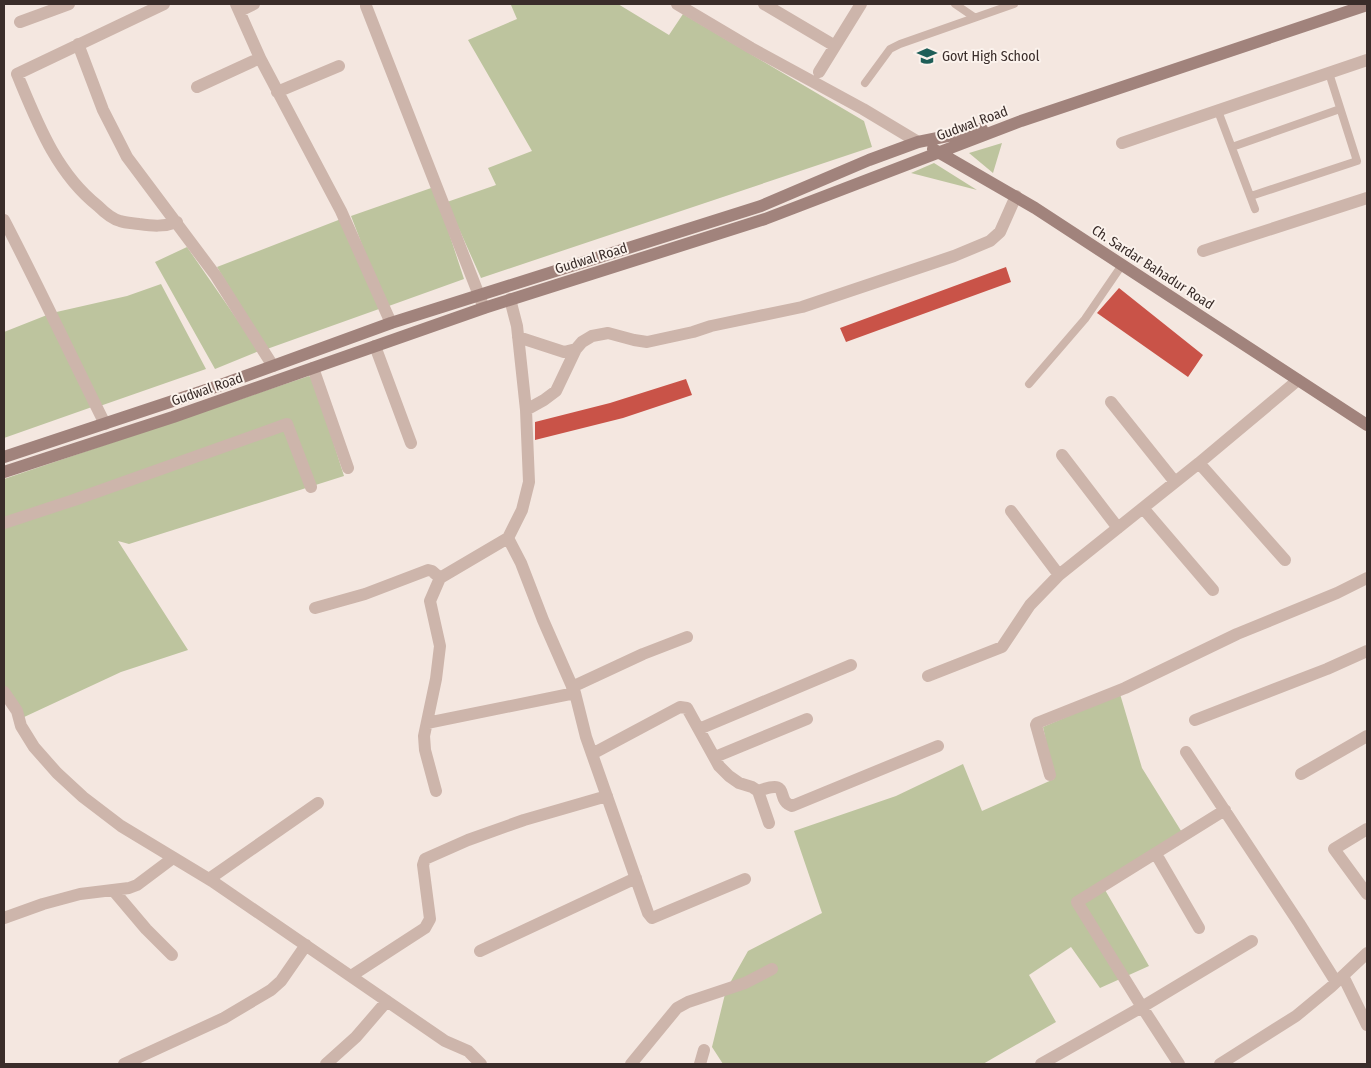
<svg xmlns="http://www.w3.org/2000/svg" width="1371" height="1068" viewBox="0 0 1371 1068" font-family="'Fira Sans Condensed',sans-serif">
  <style>
    .green { fill: #bdc49e }
    .building { fill: #c95348 }
    .lines { fill: none; stroke-linecap: round; stroke-linejoin: round }
    .service { stroke: #cdb5ab; stroke-width: 8 }
    .minor { stroke: #cdb5ab; stroke-width: 12 }
    .secondary { stroke: #a1837c; stroke-width: 12 }
    .labels { text-anchor: middle; stroke-width: 4; stroke-linejoin: round; paint-order: stroke }
    .poi-label { font-size: 14px; fill: #3a2d2a; stroke: #fbf2ec; text-anchor: start }
    .street-label { font-size: 14px; fill: #3a2d2a; stroke: #fbf2ec }
  </style>
  <rect width="100%" height="100%" fill="#f4e7e0"/>
  <!-- green -->
  <path class="green" d="M515,4h103l51,31 14,-21 181,107 8,26 -391,131 -34,-76 49,-17 -8,-17 44,-17 -64,-111 49,-21 -6,-14z
    M1002,143l-9,30 -24,-20z
    M934,163l43,27 -66,-17z
    M434,187l30,92 -78,28 -35,-91z
    M341,219l38,90 -112,40 -50,-82z
    M187,247l72,104 -44,18 -60,-107z
    M161,284l45,85 -106,37 -48,-93 75,-17z
    M47,315l45,92 -88,31v-106z
    M309,376l5,5 30,95 -215,68 -11,-3 70,109 -67,22 -99,46 -18,-27v-212z
    M1120,694l22,74 41,66 -82,49 48,83 -49,22 -29,-41 -42,28 27,47 -73,42h-260l-11,-17 14,-57 22,-39 74,-38 -28,-82 102,-35 67,-32 19,47 72,-32 -11,-52z"/>
  <!-- building -->
  <path class="building" d="M1006,267l5,15 -165,60 -6,-14z
    M1119,288l84,67 -15,22 -91,-64z
    M686,379l6,16 -69,23 -88,22v-18l75,-19z"/>
  <g class="lines">
    <!-- service -->
    <path class="service" d="M955,4l19,13
      M865,83l25,-34 10,-5 114,-40
      M1218,111l37,98
      M1232,147l108,-38
      M1251,196l106,-35 -28,-88
      M1029,384l56,-65 37,-54"/>
    <!-- minor -->
    <path class="minor" d="M164,4l-147,70c20,48 39,99 81,132 6,6 14,13 22,15 6,2 13,2 19,3 14,2 24,3 38,-2
      M236,4l24,54
      M677,4l74,44 112,61 55,33
      M764,4l71,42
      M366,6l118,302
      M240,11l14,-7
      M20,22l49,-18
      M78,44l25,66 24,47 89,119 57,90
      M819,72l42,-68
      M197,87l63,-29 81,153 50,112
      M277,92l62,-26
      M1122,143l245,-83
      M4,220c35,67 67,136 101,204
      M1203,251l164,-53
      M510,299l7,27 9,84 3,72 -7,28 -14,28 13,25 22,57 32,73 11,44 62,176 4,5 93,-39
      M518,337l46,15 12,-3
      M375,346l36,97
      M313,368l35,100
      M1111,402l64,80
      M526,410l18,-10 12,-9 20,-42 6,-7 10,-6 16,-3 26,7 13,2 46,-10 18,-6 91,-19 152,-51 36,-15 10,-9 16,-36
      M1062,455l56,73
      M1199,463l86,97
      M1143,508l70,82
      M1011,511l48,64
      M4,523l70,-23 213,-76 24,63
      M315,608l50,-14 63,-24 4,1 8,7 68,-40
      M928,676l74,-29 28,-42 29,-30 140,-112 99,-83
      M572,687l71,-33 44,-17
      M4,692l13,19 4,15 13,21 23,26 26,24 38,29 91,55 233,160 23,10 13,13
      M1195,720l132,-51 40,-18
      M427,723l148,-30
      M699,729l152,-64
      M1186,752l113,171 37,59
      M592,754l88,-47 7,1 32,58 10,10 10,7 13,4 6,4 11,32
      M715,757l92,-38
      M1301,774l66,-38
      M1050,775l-14,-50 1,-2 88,-35 112,-54 100,-41 30,-15
      M436,791l-11,-41 -1,-14 12,-57 4,-33 -10,-45 10,-23
      M758,791c35,-13 16,9 34,15l146,-60
      M1367,829l-33,20 33,45
      M1156,854l43,74
      M209,879l109,-76
      M113,890l33,39 26,26
      M4,918l39,-14 37,-10 49,-6 8,-3 36,-27
      M480,951l156,-73
      M351,976l74,-48 5,-9 -7,-54 2,-6 43,-19 56,-20 83,-24
      M1343,976l24,49
      M124,1064l100,-46 47,-28 10,-9 25,-36
      M326,1064l30,-27 31,-36
      M631,1064l46,-56 11,-6 57,-19 27,-14
      M700,1064l4,-14
      M1041,1064l101,-57 110,-66
      M1179,1064l-37,-57 -65,-105 148,-92
      M1220,1064l76,-48 35,-29 36,-34"/>
    <!-- secondary -->
    <path class="secondary" d="M933,149l102,59 332,217
      M4,457l214,-71 173,-63 370,-117 108,-46 49,-18 64,-13
      M4,472l169,-55 311,-109 281,-89 256,-98 346,-116"/>
  </g>
  <!-- icons -->
  <defs>
    <symbol id="school-bare" viewBox="-9 -9 18 18"><path d="M0-5L7-2L0 1L-7-2ZM-4 1L0 2.5L4 1V4Q0 6-4 4Z" fill="#1e5e58" stroke="#fbf2ec" stroke-width="2.5" paint-order="stroke"/></symbol>
  </defs>
  <g fill-rule="evenodd">
    <use href="#school-bare" x="913" y="42" width="28" height="28"/>
  </g>
  <g class="labels">
    <!-- poi labels -->
    <g class="poi-label">
      <text x="942" y="61">Govt High School</text>
    </g>
    <!-- street labels -->
    <g class="street-label">
      <text transform="translate(972 123) rotate(-20)" y="5">Gudwal Road</text>
      <text transform="translate(591 258) rotate(-17)" y="5">Gudwal Road</text>
      <text transform="translate(1153 267) rotate(33)" y="5">Ch. Sardar Bahadur Road</text>
      <text transform="translate(207 389) rotate(-19)" y="5">Gudwal Road</text>
    </g>
  </g>
  <!-- border -->
  <rect width="1371" height="1068" fill="none" stroke="#3a2d2a" stroke-width="10"/>
</svg>
